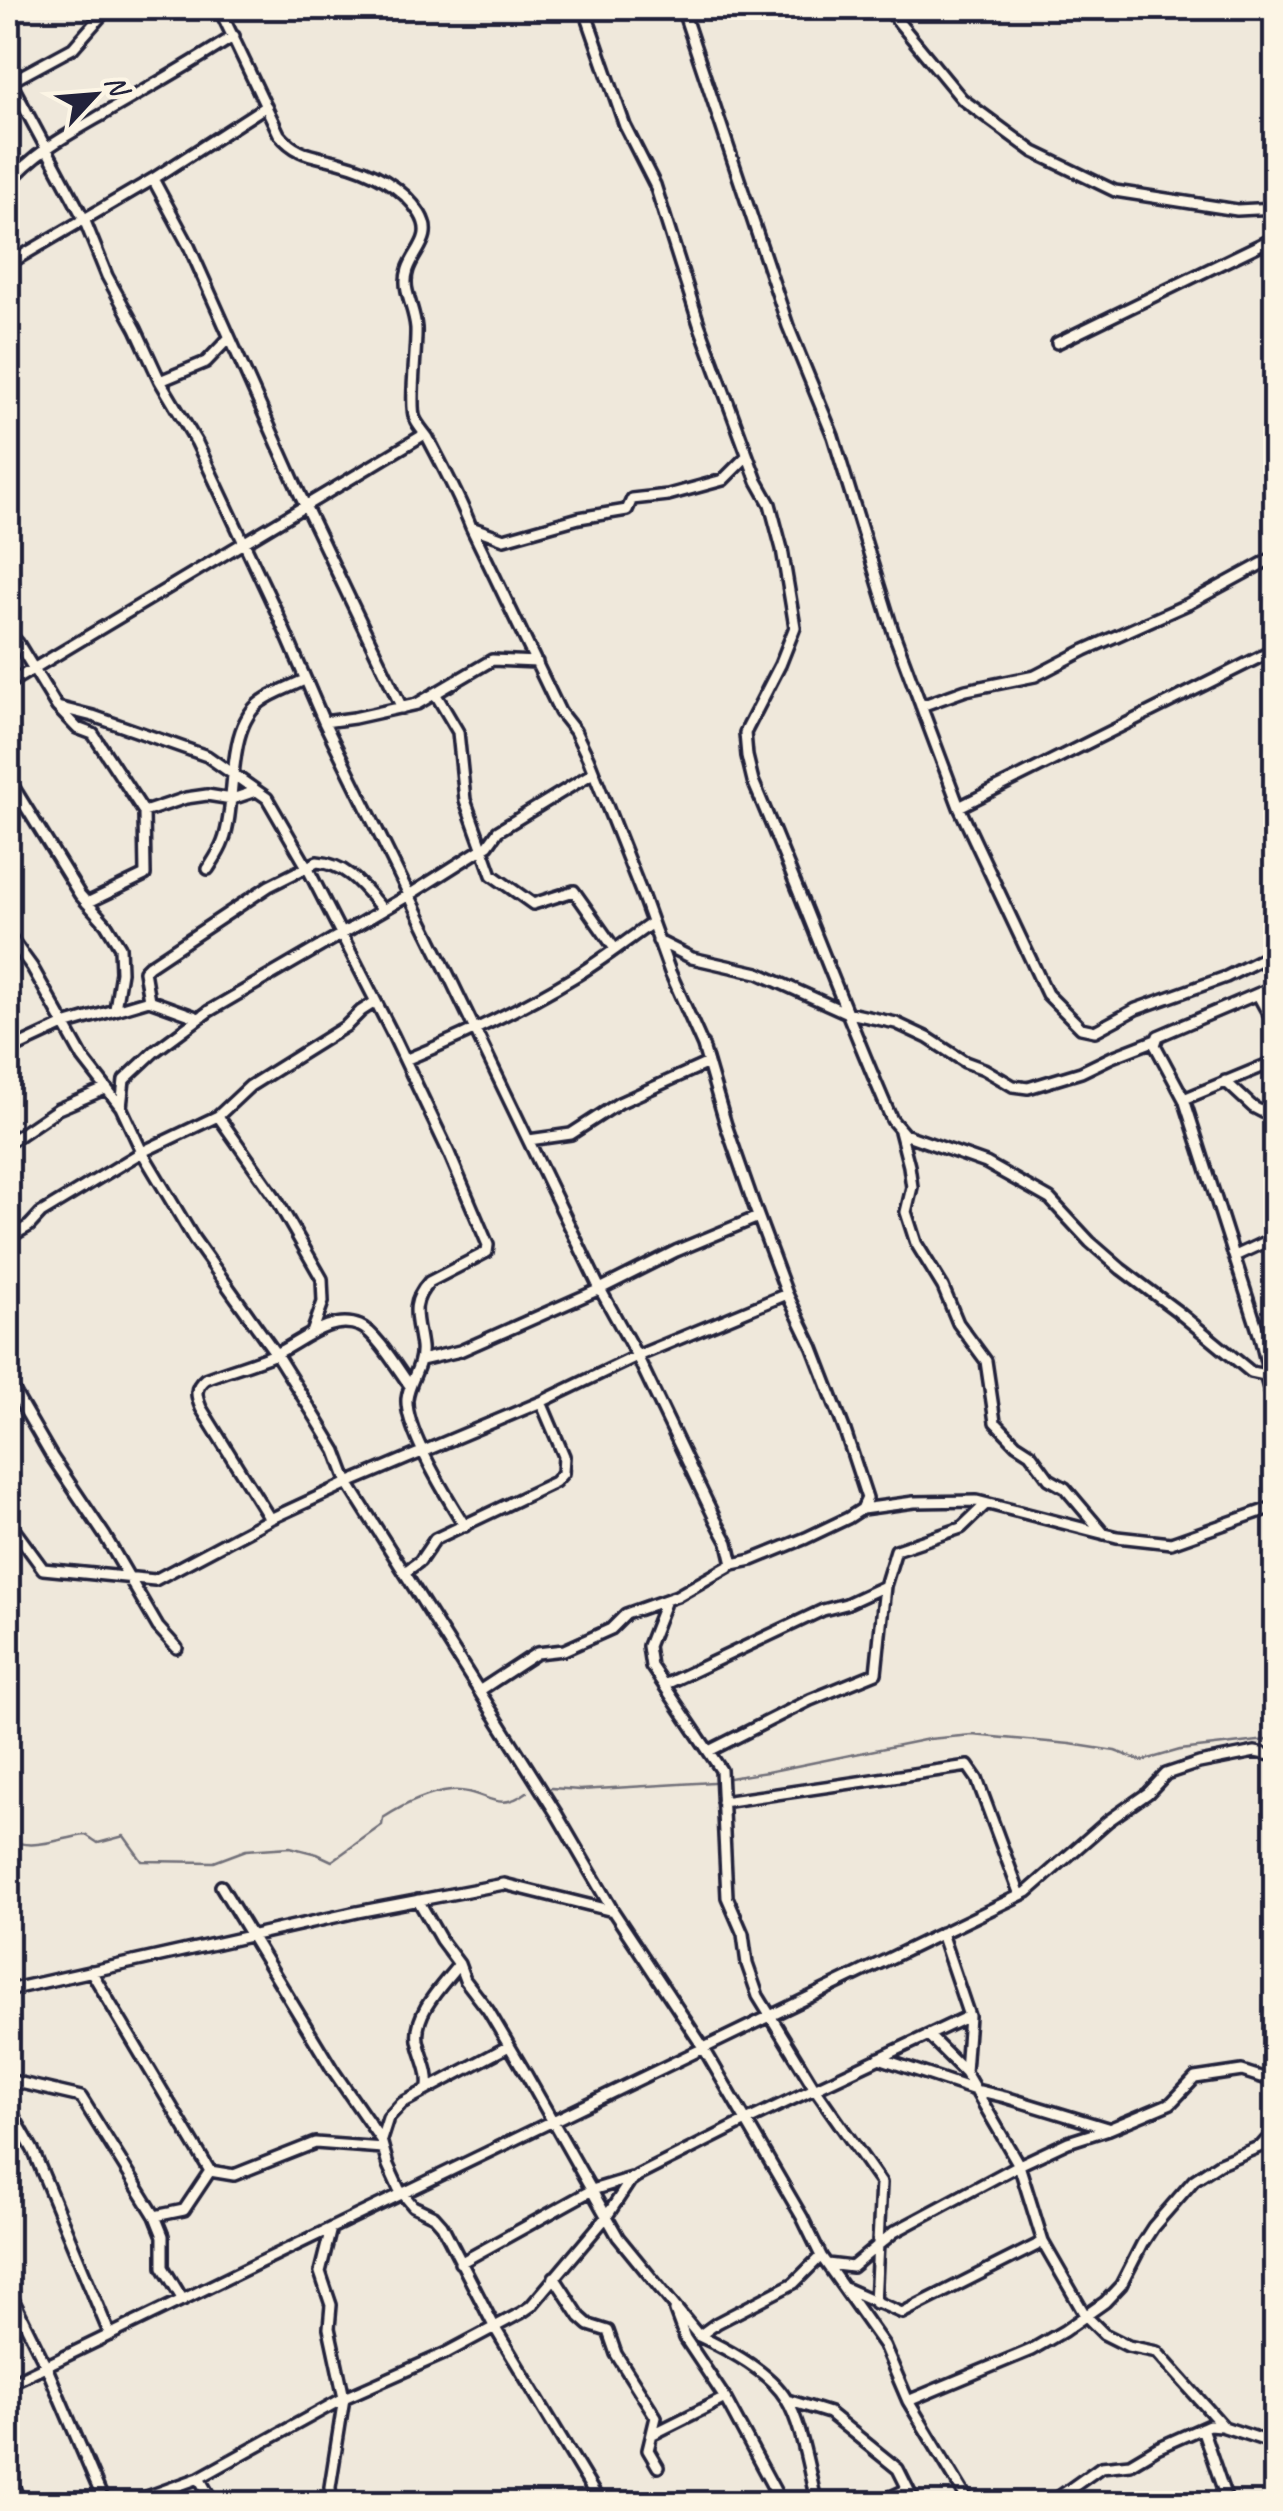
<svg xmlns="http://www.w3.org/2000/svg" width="1283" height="2511" viewBox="0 0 1283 2511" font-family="Caveat,sans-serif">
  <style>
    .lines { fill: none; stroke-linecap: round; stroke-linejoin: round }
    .stream { stroke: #716f79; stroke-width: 2.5 }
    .minor-casing { stroke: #22223b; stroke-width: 16 }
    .tertiary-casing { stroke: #22223b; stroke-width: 18 }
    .minor { stroke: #fcf5e5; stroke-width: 9 }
    .tertiary { stroke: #fcf5e5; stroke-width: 10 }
  </style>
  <rect width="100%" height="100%" fill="#efe8db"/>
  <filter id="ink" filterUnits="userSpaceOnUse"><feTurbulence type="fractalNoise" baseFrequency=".01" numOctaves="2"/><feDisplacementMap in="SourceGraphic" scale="20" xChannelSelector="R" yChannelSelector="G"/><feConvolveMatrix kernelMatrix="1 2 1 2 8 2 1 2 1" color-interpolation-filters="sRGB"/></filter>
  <g filter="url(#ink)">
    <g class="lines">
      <!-- stream -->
      <path class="stream" d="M729,1778l38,-6 162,-33 43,-4 98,9 45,7 27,10 38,-11 96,-11
        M551,1788l29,2 133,-8
        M8,1839c25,13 51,-1 78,-4l12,8 26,-7 18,25 72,1 32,-12 44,-3 27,7 15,7 50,-36 1,-7c20,-13 44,-25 68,-27 34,-3 44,25 76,1"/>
      <defs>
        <path id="minor" d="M106,8l25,1 4,-1
          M219,8l60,126c18,22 34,21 60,28 31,8 64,24 81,52 19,31 -21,42 -13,77 3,13 8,24 9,37 1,20 -7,77 -1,91 3,7 9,13 13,19 15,29 31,58 43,89l89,185 15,19 13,27 55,139 27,75 33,74 23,79 29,83 32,86 26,54 32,83 22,67 -5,11 -14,9 -42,20 -54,22 -19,4 -56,32 -51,18 -15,15 -47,21 -27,3 -58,38
          M584,8l41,118 30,59 44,139 58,157 13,23 12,45 13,78 -15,38 -35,68 2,23 6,25c48,112 90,227 139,339l12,14 82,29 64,36 40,43 31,27 56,42 74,61 14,3 11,37
          M682,8l106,318 45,110 60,195 66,176 88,187 34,34 14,3 41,-22 90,-32 50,-25
          M887,8l75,91 72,53 81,39 122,19 39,-2
          M8,77l76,142 23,57 29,53 24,52 37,62 80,170 47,109 128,260 148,307 76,-38 82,-34
          M8,83l65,-35 35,-40
          M153,179l36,67 112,251 101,211
          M8,184c27,-33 63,-51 99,-72 43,-25 86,-49 127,-76
          M8,264l145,-85 113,-73
          M1057,343l219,-106
          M160,381l46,-19 23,-24
          M471,527l33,12 75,-21 48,-8 5,-11 36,-4 55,-15 24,-24
          M8,632l10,11 39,64 20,21 16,6 51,78 42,-14 21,-3 25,4 24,-8
          M8,684l417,-250
          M435,693l23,39 7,68 27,75 41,29 41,-13 41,58
          M921,706l45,-16 69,-14 50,-26 103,-46 88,-48
          M57,707l36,9 114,40 60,42 40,69 86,168 56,118 39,92 -1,7 -58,30c-21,23 -11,38 -8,65 2,19 -12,34 -14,52 -2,31 41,100 58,127
          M324,722l30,-4 63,-14 75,-44 45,2
          M8,778l72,117 26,29 14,23 1,25 -6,37
          M959,807l317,-158
          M208,869c5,-8 12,-18 15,-27 15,-40 1,-115 39,-141 12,-9 29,-14 42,-21
          M87,903l58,-28 -1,-63
          M8,934l24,33 51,91 38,49 21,45 52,87 82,115 40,64 20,33 12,32 208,330 57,98 90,136 99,170 19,39 63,89 24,56 62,103
          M658,941l34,17 66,15 87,39 51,11 32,15 37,24 19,7 29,17 15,2 53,-16 31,-15 44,-17
          M1258,995l11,20 7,7
          M149,1000l-5,-29 5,-5 120,-80 48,-24c31,2 47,26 66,48
          M8,1051l56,-26 85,-25 50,18
          M405,1060c58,-24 115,-50 169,-83 27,-16 52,-36 78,-54
          M1225,1081l28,26 23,12
          M1184,1099l92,-38
          M121,1107l3,-27 31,-29 54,-40 200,-116 79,-50 10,-14 95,-58
          M218,1116l57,81 47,82 1,23 -11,31
          M900,1131l9,35 3,21 -6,25 10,31 27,44 15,36 28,38 9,61 21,22 14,9 19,26 16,9 39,46
          M529,1140l42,-6 48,-31 89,-40
          M8,1143l50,-34 47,-20
          M8,1238l21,-12 12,-13 101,-61 76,-36 32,-30 96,-60 15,-15 14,-9
          M1235,1256l41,-19
          M1260,1337l16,-7
          M421,1360l39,-9 140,-62 37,67 78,163 13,24 5,21
          M1265,1375l2,-9 -7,-29 -76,-238 -29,-54 3,-9 118,-50
          M8,1381l44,76 53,79 53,91 19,21
          M1276,1468l-3,5 3,21
          M862,1509l52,-7 63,-1 140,36 54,6 105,-37
          M270,1519l-69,-111c-5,-12 -7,-20 4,-29 22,-9 46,-15 68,-24 26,-11 57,-42 87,-29 16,6 39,45 50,60
          M8,1521l35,48 112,11 115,-61 78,-36 193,-81 96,-46 150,-62
          M405,1572l15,-11 15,-22 120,-57 8,-9 1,-17 -23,-54
          M666,1600l-18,46 3,20 70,104 6,127 16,37 4,30 11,32 57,93 66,94 -6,120
          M664,1685l159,-75 23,-6 39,-18 11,-36 65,-22 25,-24
          M709,1751l101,-51 66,-27 9,-87
          M722,1802l246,-36 9,13 43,116
          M221,1886l111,183 49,71 7,25 11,24 14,17 21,10 8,9 53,103 106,176
          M418,1900l23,40 18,24 6,16 23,30 38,64 92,163 81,99c28,13 71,36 87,63 16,25 23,75 31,105
          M941,1933l28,83 -4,56
          M91,1971l119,200
          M8,1990l349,-78 147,-28 109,27
          M929,2036l36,36 54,93 24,77 42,73 19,19 24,12 29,6 66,74
          M879,2058l93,31 33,8 102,31
          M8,2080l73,17 74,119 8,20v31l20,33
          M428,2087c2,-17 -7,-30 -10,-47 -4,-28 25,-55 41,-76
          M8,2106l25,44 77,185
          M381,2140l7,-22 14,-15 107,-57
          M155,2216l29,-6 26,-39 24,4 81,-32 68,5
          M460,2263l132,-73 40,-12
          M827,2264l25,3 42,-35 125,-67 49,-23 41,-13 62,-26 24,-25 47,-7 34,11
          M554,2277l26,40 9,8 19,6 8,23 40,63 -8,33 10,17
          M845,2288l57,25 141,-71
          M8,2289l38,77 59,138
          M675,2311l10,27 40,60 57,106
          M699,2336l18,-13 77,-40 27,-27
          M8,2384l1019,-492 81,-71 40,-28 18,-19 33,-11 56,-11 21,4
          M787,2400l42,13 69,56 14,28 -1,7
          M908,2401l123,-51 33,-19 41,-29 16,-17 21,-41 11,-17 41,-47 26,-17 41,-17 15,-17
          M1202,2428l26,76
          M653,2434l72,-36
          M8,2474l13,30
          M199,2478l15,26
          M127,2504l72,-26 145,-80 102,-45 75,-40 10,-7 76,-90 23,-35 7,-5 109,-55 223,-105
          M331,2504l-1,-17 14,-89 -15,-70 2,-23 -11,-33 11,-44
          M875,2504l33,-15
          M1049,2504l52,-37 29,-3 27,-16 52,-23 12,1 55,18"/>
        <path id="tertiary" d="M1275,1494l1,2"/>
      </defs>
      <!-- minor casing -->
      <use href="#minor" class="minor-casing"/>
      <!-- tertiary casing -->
      <use href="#tertiary" class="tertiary-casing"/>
      <!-- minor -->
      <use href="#minor" class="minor"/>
      <!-- tertiary -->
      <use href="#tertiary" class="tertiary"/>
    </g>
  </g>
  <!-- margin -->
  <rect width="1283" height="2511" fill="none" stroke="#fcf5e5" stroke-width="40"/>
  <rect x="20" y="20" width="1243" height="2471" fill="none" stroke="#22223b" stroke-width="4" filter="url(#ink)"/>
  <!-- north arrow -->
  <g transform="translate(95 95) rotate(64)" stroke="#fcf5e5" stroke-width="8" paint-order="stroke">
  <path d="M0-8L18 38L0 25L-18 38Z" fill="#22223b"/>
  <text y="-15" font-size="28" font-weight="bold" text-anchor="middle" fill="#22223b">N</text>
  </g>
</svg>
